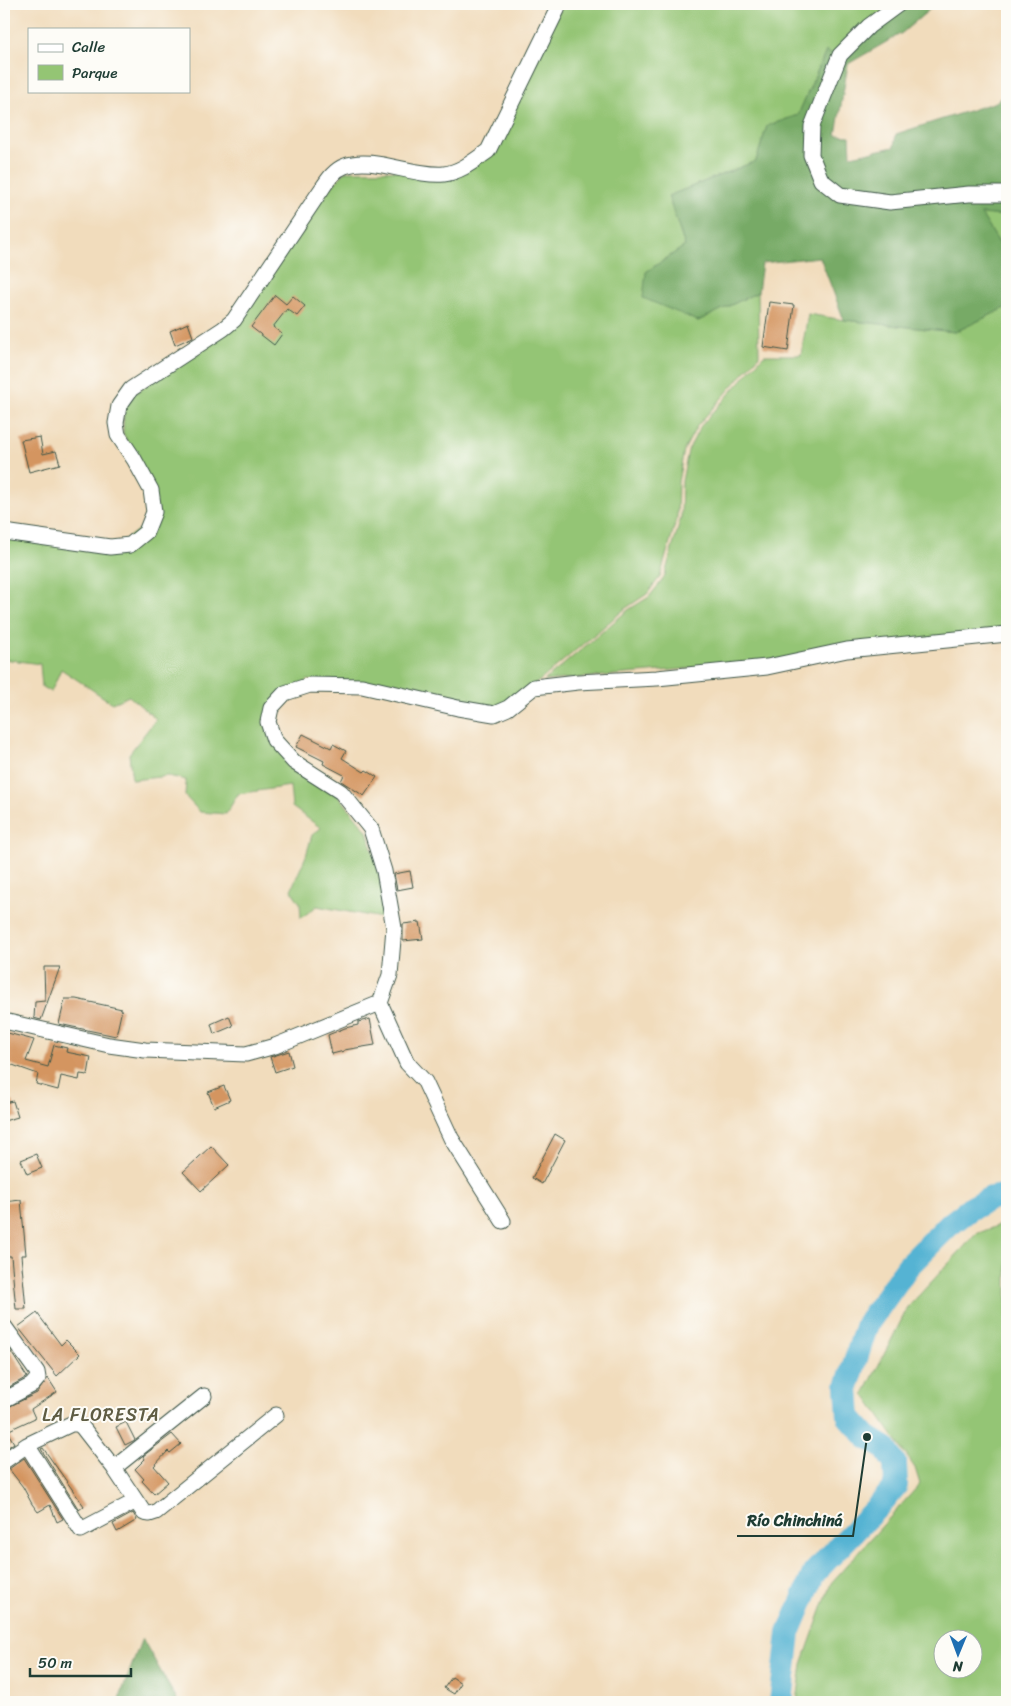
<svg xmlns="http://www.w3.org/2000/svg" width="1011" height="1706" viewBox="0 0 1011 1706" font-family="Sriracha,sans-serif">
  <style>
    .green { fill: #94c574; stroke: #5a8154; fill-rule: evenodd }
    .forest { fill: #7a6; stroke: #4b744d }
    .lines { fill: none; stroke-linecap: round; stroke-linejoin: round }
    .river { stroke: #54b3d3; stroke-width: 24 }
    .building { fill: #d49560 }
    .street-casing { stroke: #3e5548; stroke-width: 17 }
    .street { stroke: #fff; stroke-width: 15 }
    .labels { text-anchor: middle; stroke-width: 4; stroke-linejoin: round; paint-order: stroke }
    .quarter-label { font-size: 18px; letter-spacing: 1px; fill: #5e5c43; stroke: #fdfcf7 }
    .leader { fill: none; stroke: #1f3d34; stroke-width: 2 }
    .callout-dot { fill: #1f3d34; stroke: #fdfcf7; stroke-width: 2 }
    .callout-label { font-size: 16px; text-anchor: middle; font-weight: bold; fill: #1f3d34; stroke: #fdfcf7; stroke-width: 4; stroke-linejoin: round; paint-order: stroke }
  </style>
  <rect width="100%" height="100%" fill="#fdfcf7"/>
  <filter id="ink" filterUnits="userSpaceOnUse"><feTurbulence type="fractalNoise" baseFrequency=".02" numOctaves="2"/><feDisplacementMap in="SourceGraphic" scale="10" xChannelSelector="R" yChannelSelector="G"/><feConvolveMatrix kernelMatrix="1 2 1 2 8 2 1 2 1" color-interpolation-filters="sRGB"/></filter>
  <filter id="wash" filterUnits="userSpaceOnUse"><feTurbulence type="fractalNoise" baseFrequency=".0096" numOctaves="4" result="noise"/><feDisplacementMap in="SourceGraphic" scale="20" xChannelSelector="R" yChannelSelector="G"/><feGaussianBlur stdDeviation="1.12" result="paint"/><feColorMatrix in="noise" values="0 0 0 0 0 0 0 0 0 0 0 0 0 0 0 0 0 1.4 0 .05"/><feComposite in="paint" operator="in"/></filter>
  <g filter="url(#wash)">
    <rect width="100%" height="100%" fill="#f1dcbc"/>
    <!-- green -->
    <path class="green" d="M563,4h327l-56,52 -8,-4 -28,63 -31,11 -11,35 -88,35 17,50 -39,26 52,49 60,-29 1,64 -62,70 -13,24 -6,32 -1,35 -17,60 -13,17 -21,14 -88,74 -33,22 -12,4 -185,-28 -45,43 75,72 29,36 12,43 8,45 -70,-13 -16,12 -1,-15 -9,-13 15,-34 6,-21 9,-7 -29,-21 -2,-21 -52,8 -12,20 -26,-2 -15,-16 1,-16 -18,-4 -36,4 -3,-26 27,-35 -27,-23 -17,7 -51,-34 -10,23 -9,-5 -2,-23 -36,-5v-122l105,15 50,-38 -36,-81 1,-24 11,-16 91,-60 97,-137 23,-25 123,-1z
      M981,214l26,2v40z
      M1007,307v322l-240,33 -223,19 84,-71 21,-13 15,-19 17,-61 1,-36 6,-30 12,-24 64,-72h37l7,-41 36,6 111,12z
      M1007,1222v480h-210l5,-38 29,-81 89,-99 -5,-16 -51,-74 44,-87 68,-73zM974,1638v30h-30v-30z"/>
    <!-- forest -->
    <path class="forest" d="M908,4h28l-34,29 -54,31 -12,71 14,1 1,20 43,-9 2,-13 100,-32 11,-11v125l-26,-2 26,42v51l-52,25 -111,-12 -24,-63 -58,6 -4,29 -60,29 -55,-23 3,-26 39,-26 -17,-50 88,-35 11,-35 31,-11 28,-64 17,10 30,-31z
      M142,1638l36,64h-60z"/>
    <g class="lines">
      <!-- river -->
      <path class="river" d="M781,1702l8,-69 25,-60 69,-72 13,-16 -1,-21 -10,-16 -18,-11 -18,-20 -2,-30 20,-63 41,-58 40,-40 22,-17 21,-11 16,-3"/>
    </g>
    <g id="blocks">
      <!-- building -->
      <path class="building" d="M275,295l11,9 7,-8 12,10 -8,10 -10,-7 -14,18 9,7 -8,11 -23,-18z
        M769,302l25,3 -6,46 -25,-4z
        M188,323l5,14 -18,8 -5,-14z
        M40,437l3,17 13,-3 4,13 -31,8 -8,-32z
        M303,734l28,14 2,-4 13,7 -4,7 22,14 2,-2 11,7 -13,19 -23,-15 3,-6 -21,-11 1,-3 -28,-14z
        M410,871l3,16 -16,3 -3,-16z
        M420,922l3,17 -20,2v-17z
        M44,967h16l-19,53 -7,-2 1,-16 10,-1z
        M65,999h11l46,10 -6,27 -57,-12z
        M229,1016l4,10 -19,8 -3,-10z
        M370,1019l5,26 -31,5v1l-12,3 -4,-19 17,-7 13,-3v-3z
        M4,1032l30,8 -8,21 22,6 6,-22 13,3 -1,4 25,5 -3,18 -8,-1 -1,6 -18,-4 -3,14 -22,-6 2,-10 -34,-12z
        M289,1051l4,15 -18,6 -5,-15z
        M224,1086l6,14 -16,7 -6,-15z
        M13,1101l5,16 -14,4v-18z
        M555,1134l10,6 -23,44 -10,-6z
        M211,1146l18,19 -28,26 -18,-19z
        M36,1154l6,14 -15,6 -6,-14z
        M21,1200l5,55h-5l5,54h-10l-5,-53h-4l-3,-54z
        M37,1313l24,32 5,-5 14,14 -23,22 -39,-49z
        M9,1349l18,28 -23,13v-39z
        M48,1378l9,14 -26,17 4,9 -28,13 7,12 -10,7v-41l33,-16z
        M126,1422l9,18 -10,5 -9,-18z
        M172,1434l9,10 -11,9 -2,-2 -14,15 14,16 -14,12 -12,-13 2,-2 -9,-10 10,-10 -2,-3z
        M43,1448l41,58 -5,4 -38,-61z
        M24,1458l39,61 -6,3 -7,-17 -12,7 -6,-8 -9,-17 -14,-18z
        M133,1513l4,7 -20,12 -4,-8z
        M452,1677l9,6 -7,11 -10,-6z"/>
    </g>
  </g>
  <g filter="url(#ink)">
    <use href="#blocks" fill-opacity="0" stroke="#3e5548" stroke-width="1"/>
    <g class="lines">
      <defs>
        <path id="street" d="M899,4l-30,22 -29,29 -28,71 -1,29 10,25 19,15 50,7 79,-8h38
          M4,532l106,15 20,-2 16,-13 8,-20 -3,-22 -17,-31 -16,-24 -2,-12 3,-17 12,-17 92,-60 11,-9 85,-127c7,-10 14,-23 26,-27 27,-11 68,11 99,8 17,-2 31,-14 44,-23l69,-141 1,-6
          M380,1003l27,60 18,19 26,56 52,83
          M4,1021l105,24 36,5 101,4 29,-8 105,-43 10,-28 4,-47 -10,-57 -13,-42 -30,-37 -47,-30 -20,-22 -6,-18 3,-14 14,-15 25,-8 52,1 96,22 36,6 14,-6 26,-21 44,-5 79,-4 110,-11 80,-17 160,-16
          M4,1400l28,-15 6,-7 -1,-6 -33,-46
          M27,1445l54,85 55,-29
          M4,1461l23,-16 44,-21h7l4,3 32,41 30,45 6,1 6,-2 120,-97
          M114,1468l90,-72"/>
      </defs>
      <!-- street casing -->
      <use href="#street" class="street-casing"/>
      <!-- street -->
      <use href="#street" class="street"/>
    </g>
  </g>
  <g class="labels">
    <!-- quarter labels -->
    <g class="quarter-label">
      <text x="101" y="1421">LA FLORESTA</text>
    </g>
  </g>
  <!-- callouts -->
  <path class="leader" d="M867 1437L853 1536H737"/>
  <circle class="callout-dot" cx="867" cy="1437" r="5"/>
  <g class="callout-label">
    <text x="795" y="1526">Río Chinchiná</text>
  </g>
  <!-- margin -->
  <rect width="1011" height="1706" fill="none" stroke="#fdfcf7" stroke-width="20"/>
  <!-- legend -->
  <rect x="28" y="28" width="162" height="65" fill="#fdfcf7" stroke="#a4b0a9"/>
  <rect x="38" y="44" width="25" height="8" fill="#ffffff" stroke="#a4b0a9"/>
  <text x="72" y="52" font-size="15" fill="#1f3d34">Calle</text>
  <rect x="38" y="65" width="25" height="15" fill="#94c574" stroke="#a4b0a9"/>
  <text x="72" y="78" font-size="15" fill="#1f3d34">Parque</text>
  <!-- north arrow -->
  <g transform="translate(958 1654) rotate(181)"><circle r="24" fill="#fdfcf7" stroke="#a4b0a9"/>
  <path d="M0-4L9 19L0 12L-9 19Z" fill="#1f6fb2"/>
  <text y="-8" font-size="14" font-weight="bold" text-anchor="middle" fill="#1f3d34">N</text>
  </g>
  <!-- scale -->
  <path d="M30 1668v8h101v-8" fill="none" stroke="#1f3d34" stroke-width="2.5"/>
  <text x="38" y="1668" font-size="15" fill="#1f3d34" stroke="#fdfcf7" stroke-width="4" paint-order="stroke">50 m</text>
</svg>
